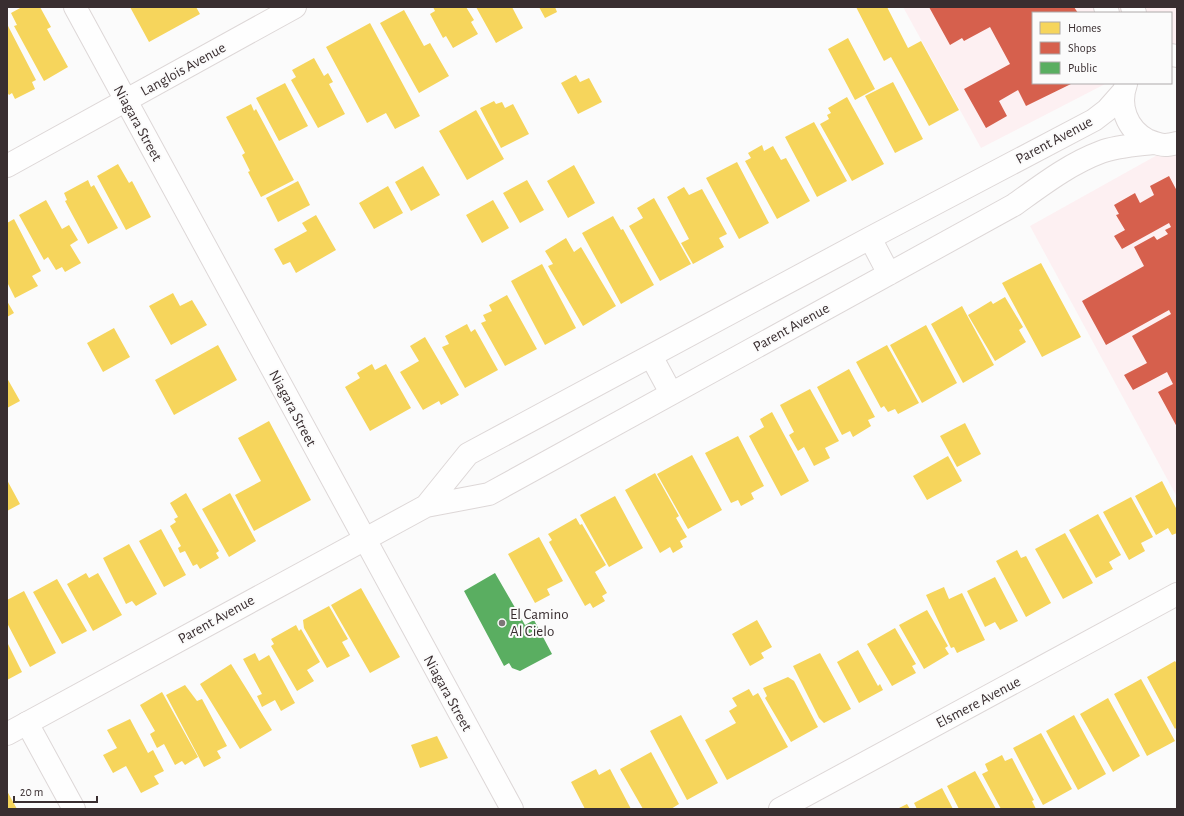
<svg xmlns="http://www.w3.org/2000/svg" width="1184" height="816" viewBox="0 0 1184 816" font-family="'Alegreya Sans',sans-serif">
  <style>
    .built { fill: #fdf0f2 }
    .homes { fill: #f6d55c }
    .shops { fill: #d6604d }
    .public { fill: #5aae61 }
    .lines { fill: none; stroke-linecap: round; stroke-linejoin: round }
    .minor-casing { stroke: #ddd7d7; stroke-width: 24 }
    .tertiary-casing { stroke: #ddd7d7; stroke-width: 24 }
    .minor { stroke: #fefefe; stroke-width: 22 }
    .tertiary { stroke: #fefefe; stroke-width: 22 }
    .poi-dot { fill: #7d7677; stroke: #fbfbfb; stroke-width: 1.5 }
    .labels { text-anchor: middle; stroke-width: 4; stroke-linejoin: round; paint-order: stroke }
    .street-label { font-size: 15px; fill: #392e30; stroke: #fbfbfb }
    .poi-label { font-size: 15px; fill: #392e30; stroke: #fbfbfb; text-anchor: start }
  </style>
  <rect width="100%" height="100%" fill="#fbfbfb"/>
  <!-- built -->
  <path class="built" d="M903,7h274v40l-6,3v-37h-138v70h74l-126,65z
    M1177,144v353l-147,-271z"/>
  <!-- homes -->
  <path class="homes" d="M22,7h18l11,20 -4,2 21,38 -24,14 -30,-55 3,-1 -6,-12z
    M130,7h66l4,7 -51,28z
    M433,7h33l8,13 -3,2 7,12 -25,14 -7,-12 -3,2 -13,-24 5,-3z
    M476,7h36l11,21 -27,15z
    M539,7h16l2,5 -12,6z
    M856,7h31l21,41 13,-7 38,69 -30,16 -38,-69 -7,4z
    M404,10l20,36 6,-3 19,33 -30,17 -39,-70z
    M370,23l50,93 -25,13 -9,-16 -19,10 -41,-76z
    M7,24l29,56 -4,2 3,7 -20,10 -3,-6 -3,2 -2,-3z
    M848,38l27,51 -20,11 -27,-51z
    M314,58l10,18 4,-3 5,9 -4,2 16,30 -27,14 -27,-48 5,-3 -4,-7z
    M576,75l4,7 9,-4 13,24 -24,12 -17,-31z
    M893,82l30,57 -28,14 -30,-57z
    M285,83l23,43 -29,15 -23,-43z
    M847,97l37,67 -32,17 -32,-57 9,-5 -2,-4 4,-2 -3,-5z
    M494,101l2,3 6,-2 3,6 8,-4 16,30 -28,14 -21,-40z
    M251,104l3,7 2,-2 38,71 -33,17 -13,-25 2,-1 -8,-16 3,-2 -19,-36z
    M476,110l28,49 -37,21 -28,-49z
    M814,122l33,59 -30,16 -32,-60z
    M762,145l2,6 9,-5 8,14 5,-2 24,43 -33,18 -32,-58 6,-3 -3,-5z
    M737,162l32,61 -30,16 -33,-61z
    M118,164l11,19 3,-2 19,36 -25,13 -29,-54z
    M574,165l21,38 -27,15 -21,-37z
    M423,166l17,29 -29,16 -16,-29z
    M88,180l3,7 3,-2 24,43 -30,16 -23,-43 2,-1 -3,-7z
    M527,180l17,30 -24,13 -17,-30z
    M298,181l12,24 -32,17 -12,-24z
    M388,186l15,27 -29,16 -15,-26z
    M684,187l5,8 13,-6 25,45 -8,4 5,9 -31,17 -12,-21 8,-4 -22,-42z
    M654,198l37,66 -31,17 -31,-55 14,-8 -6,-10z
    M46,200l16,29 7,-4 9,15 -8,5 11,18 -16,9 -3,-5 -6,3 -8,-13 -4,3 -25,-45z
    M493,200l16,28 -27,15 -16,-28z
    M316,215l20,35 -40,23 -6,-11 -7,3 -9,-16 33,-18 -5,-8z
    M613,216l8,14 2,-1 31,56 -33,19 -39,-71z
    M14,219l27,52 -9,5 6,10 -23,12 -8,-16v-59z
    M566,238l8,14 7,-5 35,59 -33,20 -35,-60 5,-2 -8,-13z
    M1041,263l40,74 -39,20 -40,-74z
    M542,264l34,64 -31,17 -34,-64z
    M173,293l7,13 12,-6 15,25 -36,20 -22,-39z
    M507,295l30,54 -32,17 -24,-43 5,-2 -3,-6 9,-4 -3,-6z
    M1005,297l18,30 -4,3 7,12 -31,19 -27,-46 23,-14 2,3z
    M7,301l7,12 -7,4z
    M962,306l32,59 -31,18 -32,-59z
    M467,324l4,8 4,-3 23,41 -33,18 -23,-41 7,-3 -4,-8z
    M926,325l31,58 -35,20 -32,-58z
    M114,328l16,29 -27,15 -16,-29z
    M425,337l34,58 -18,10 -2,-4 -16,9 -23,-38 19,-11 -9,-15z
    M218,345l19,35 -63,35 -19,-35z
    M887,345l32,58 -21,11 -3,-5 -7,3 -4,-6 -3,2 -25,-46z
    M372,364l3,6 11,-6 25,44 -41,23 -25,-44 15,-9 -3,-5z
    M849,369l26,48 -7,3 3,6 -18,11 -3,-6 -8,4 -25,-48z
    M7,378l13,23 -13,7z
    M810,389l29,52 -14,7 5,10 -16,8 -10,-19 -6,4 -9,-16 5,-3 -14,-27z
    M772,412l37,69 -28,15 -32,-60 15,-9 -4,-8z
    M269,421l42,79 -57,31 -19,-36 26,-14 -23,-43z
    M965,423l16,31 -24,13 -17,-31z
    M738,436l26,50 -13,7 3,6 -13,7 -3,-6 -7,3 -26,-50z
    M692,455l30,55 -34,19 -31,-55z
    M948,456l14,25 -35,19 -14,-24z
    M655,473l24,43 -3,2 11,19 -7,4 3,6 -10,6 -3,-6 -10,6 -35,-63z
    M7,480l13,24 -13,7z
    M1162,481l15,29v23l-5,2 -4,-7 -12,7 -21,-39z
    M186,493l33,58 -3,2 3,5 -19,11 -3,-5 -4,2 -8,-15 -5,2 -2,-5 3,-2 -11,-20 6,-4 -2,-3 4,-2 -8,-14z
    M230,493l26,48 -27,16 -27,-48z
    M615,496l28,52 -34,19 -29,-52z
    M1131,497l22,40 -12,6 4,8 -16,9 -26,-48z
    M1098,514l23,41 -12,7 4,7 -17,9 -27,-48z
    M576,518l4,7 2,-1 24,41 -11,7 12,21 -5,3 3,5 -12,7 -3,-5 -5,3 -36,-64 3,-2 -4,-6z
    M161,529l25,46 -22,12 -25,-46z
    M1065,533l28,50 -30,16 -28,-50z
    M539,537l24,44 -16,8 3,6 -15,8 -27,-49z
    M129,544l28,50 -21,12 -4,-5 -6,3 -23,-46z
    M1017,550l4,8 5,-2 25,47 -25,14 -30,-56z
    M86,573l3,5 9,-5 24,42 -29,16 -26,-47z
    M995,577l23,44 -18,9 -5,-8 -10,5 -18,-36z
    M57,579l30,52 -25,13 -29,-52z
    M944,587l5,12 13,-6 23,47 -28,13 -3,-6 -3,1 -25,-53z
    M361,588l39,69 -30,16 -39,-68z
    M24,591l32,62 -26,14 -23,-44v-23z
    M329,606l19,33 -6,3 8,14 -23,12 -23,-40 -1,-8z
    M927,610l21,36 -3,2 4,6 -25,15 -25,-44z
    M757,620l15,27 -11,6 3,5 -14,8 -18,-32z
    M296,625l3,6 2,-2 19,33 -13,8 7,11 -17,10 -26,-45 3,-2 -3,-5z
    M895,628l21,36 -4,2 4,7 -24,13 -25,-42z
    M7,642l15,30 -15,8z
    M858,650l20,36 2,-2 3,6 -24,13 -22,-41z
    M255,653l4,8 10,-6 26,48 -14,8 -6,-11 -13,7 -5,-11 5,-2 -19,-35z
    M820,653l31,56 -27,14 -5,-5 -26,-52z
    M1175,661l2,3v63l-2,2 -28,-52z
    M231,664l41,66 -32,19 -40,-65z
    M788,677l6,4 24,46 -27,15 -26,-44 2,-2 -4,-8z
    M1141,679l34,62 -28,15 -33,-62z
    M185,685l12,16 5,-2 25,47 -10,5 4,7 -17,9 -38,-72z
    M749,689l4,7 5,-3 30,54 -61,33 -22,-40 31,-17 -7,-12 8,-5 -5,-8z
    M162,692l36,65 -13,8 -3,-4 -7,4 -11,-21 -7,4 -7,-14 5,-3 -15,-26z
    M1108,698l32,58 -27,16 -33,-58z
    M681,715l37,68 -31,17 -37,-69z
    M1074,715l32,59 -28,16 -32,-59z
    M130,719l18,34 5,-3 11,21 -10,5 5,8 -18,9 -15,-27 -13,7 -10,-18 14,-7 -10,-18z
    M1041,733l31,56 -29,16 -30,-57z
    M437,736l11,22 -28,10 -9,-23z
    M651,752l28,52 -8,5h-28l-23,-40z
    M1002,755l3,6 7,-3 22,42 -2,1 4,8h-35l-19,-35 6,-3 -3,-7z
    M596,769l3,6 11,-6 21,40h-46l-14,-27z
    M975,771l21,38h-37l-12,-23z
    M942,788l11,21h-36l-3,-6z
    M7,791l10,18h-10z
    M907,804l3,5h-13z"/>
  <!-- shops -->
  <path class="shops" d="M929,7h145l4,6h-45v70h40l-47,23 -8,-16 -19,11 8,15 -21,12 -22,-39 46,-25 -20,-37 -26,14 -2,-3 -12,7z
    M1169,176l8,15v236l-19,-35 15,-8 -6,-12 -34,18 -9,-15 23,-12 -15,-27 39,-22 -2,-4 -63,35 -24,-44 62,-35 -10,-19 20,-11 3,4 11,-6 -3,-4 6,-3 -2,-4 -47,26 -8,-13 11,-6 -9,-15 3,-1 -5,-9 21,-12 5,10 14,-8 -4,-9z"/>
  <!-- public -->
  <path class="public" d="M495,573l30,52 9,-5 18,34 -32,17 -8,-3 -3,-5 -5,3 -40,-75z"/>
  <g class="lines">
    <defs>
      <path id="minor" d="M75,7l437,802
        M1105,7l3,6
        M1132,7l3,6
        M7,166l288,-159
        M27,723l47,86
        M780,809l397,-215"/>
      <path id="tertiary" d="M1171,55l6,1
        M1126,84c-8,22 1,45 21,56 5,2 12,5 18,5 4,0 8,-1 12,-2
        M870,238l19,36
        M651,356l20,37
        M426,506l42,-52 402,-216 224,-118 13,-10 15,-17
        M7,734l419,-228 63,-12 525,-289c28,-20 55,-41 87,-53 16,-6 35,-7 52,-9"/>
    </defs>
    <!-- minor casing -->
    <use href="#minor" class="minor-casing"/>
    <!-- tertiary casing -->
    <use href="#tertiary" class="tertiary-casing"/>
    <!-- minor -->
    <use href="#minor" class="minor"/>
    <!-- tertiary -->
    <use href="#tertiary" class="tertiary"/>
  </g>
  <!-- markers -->
  <circle class="poi-dot" cx="502" cy="623" r="4"/>
  <g class="labels">
    <!-- street labels -->
    <g class="street-label">
      <text transform="translate(183 69) rotate(-29)" y="5">Langlois Avenue</text>
      <text transform="translate(138 123) rotate(61)" y="5">Niagara Street</text>
      <text transform="translate(1054 140) rotate(-28)" y="5">Parent Avenue</text>
      <text transform="translate(791 327) rotate(-29)" y="5">Parent Avenue</text>
      <text transform="translate(293 408) rotate(62)" y="5">Niagara Street</text>
      <text transform="translate(216 619) rotate(-29)" y="5">Parent Avenue</text>
      <text transform="translate(448 693) rotate(61)" y="5">Niagara Street</text>
      <text transform="translate(978 702) rotate(-28)" y="5">Elsmere Avenue</text>
    </g>
    <!-- poi labels -->
    <g class="poi-label">
      <text x="510" y="619">El Camino<tspan x="510" dy="17">Al Cielo</tspan></text>
    </g>
  </g>
  <!-- border -->
  <rect width="1184" height="816" fill="none" stroke="#392e30" stroke-width="16"/>
  <!-- legend -->
  <rect x="1032" y="12" width="140" height="72" fill="#fbfbfb" stroke="#ada9aa"/>
  <rect x="1040" y="22" width="20" height="12" fill="#f6d55c" stroke="#ada9aa"/>
  <text x="1068" y="32" font-size="12" fill="#392e30">Homes</text>
  <rect x="1040" y="42" width="20" height="12" fill="#d6604d" stroke="#ada9aa"/>
  <text x="1068" y="52" font-size="12" fill="#392e30">Shops</text>
  <rect x="1040" y="62" width="20" height="12" fill="#5aae61" stroke="#ada9aa"/>
  <text x="1068" y="72" font-size="12" fill="#392e30">Public</text>
  <!-- scale -->
  <path d="M14 796v6h83v-6" fill="none" stroke="#392e30" stroke-width="2"/>
  <text x="20" y="796" font-size="12" fill="#392e30" stroke="#fbfbfb" stroke-width="3" paint-order="stroke">20 m</text>
</svg>
